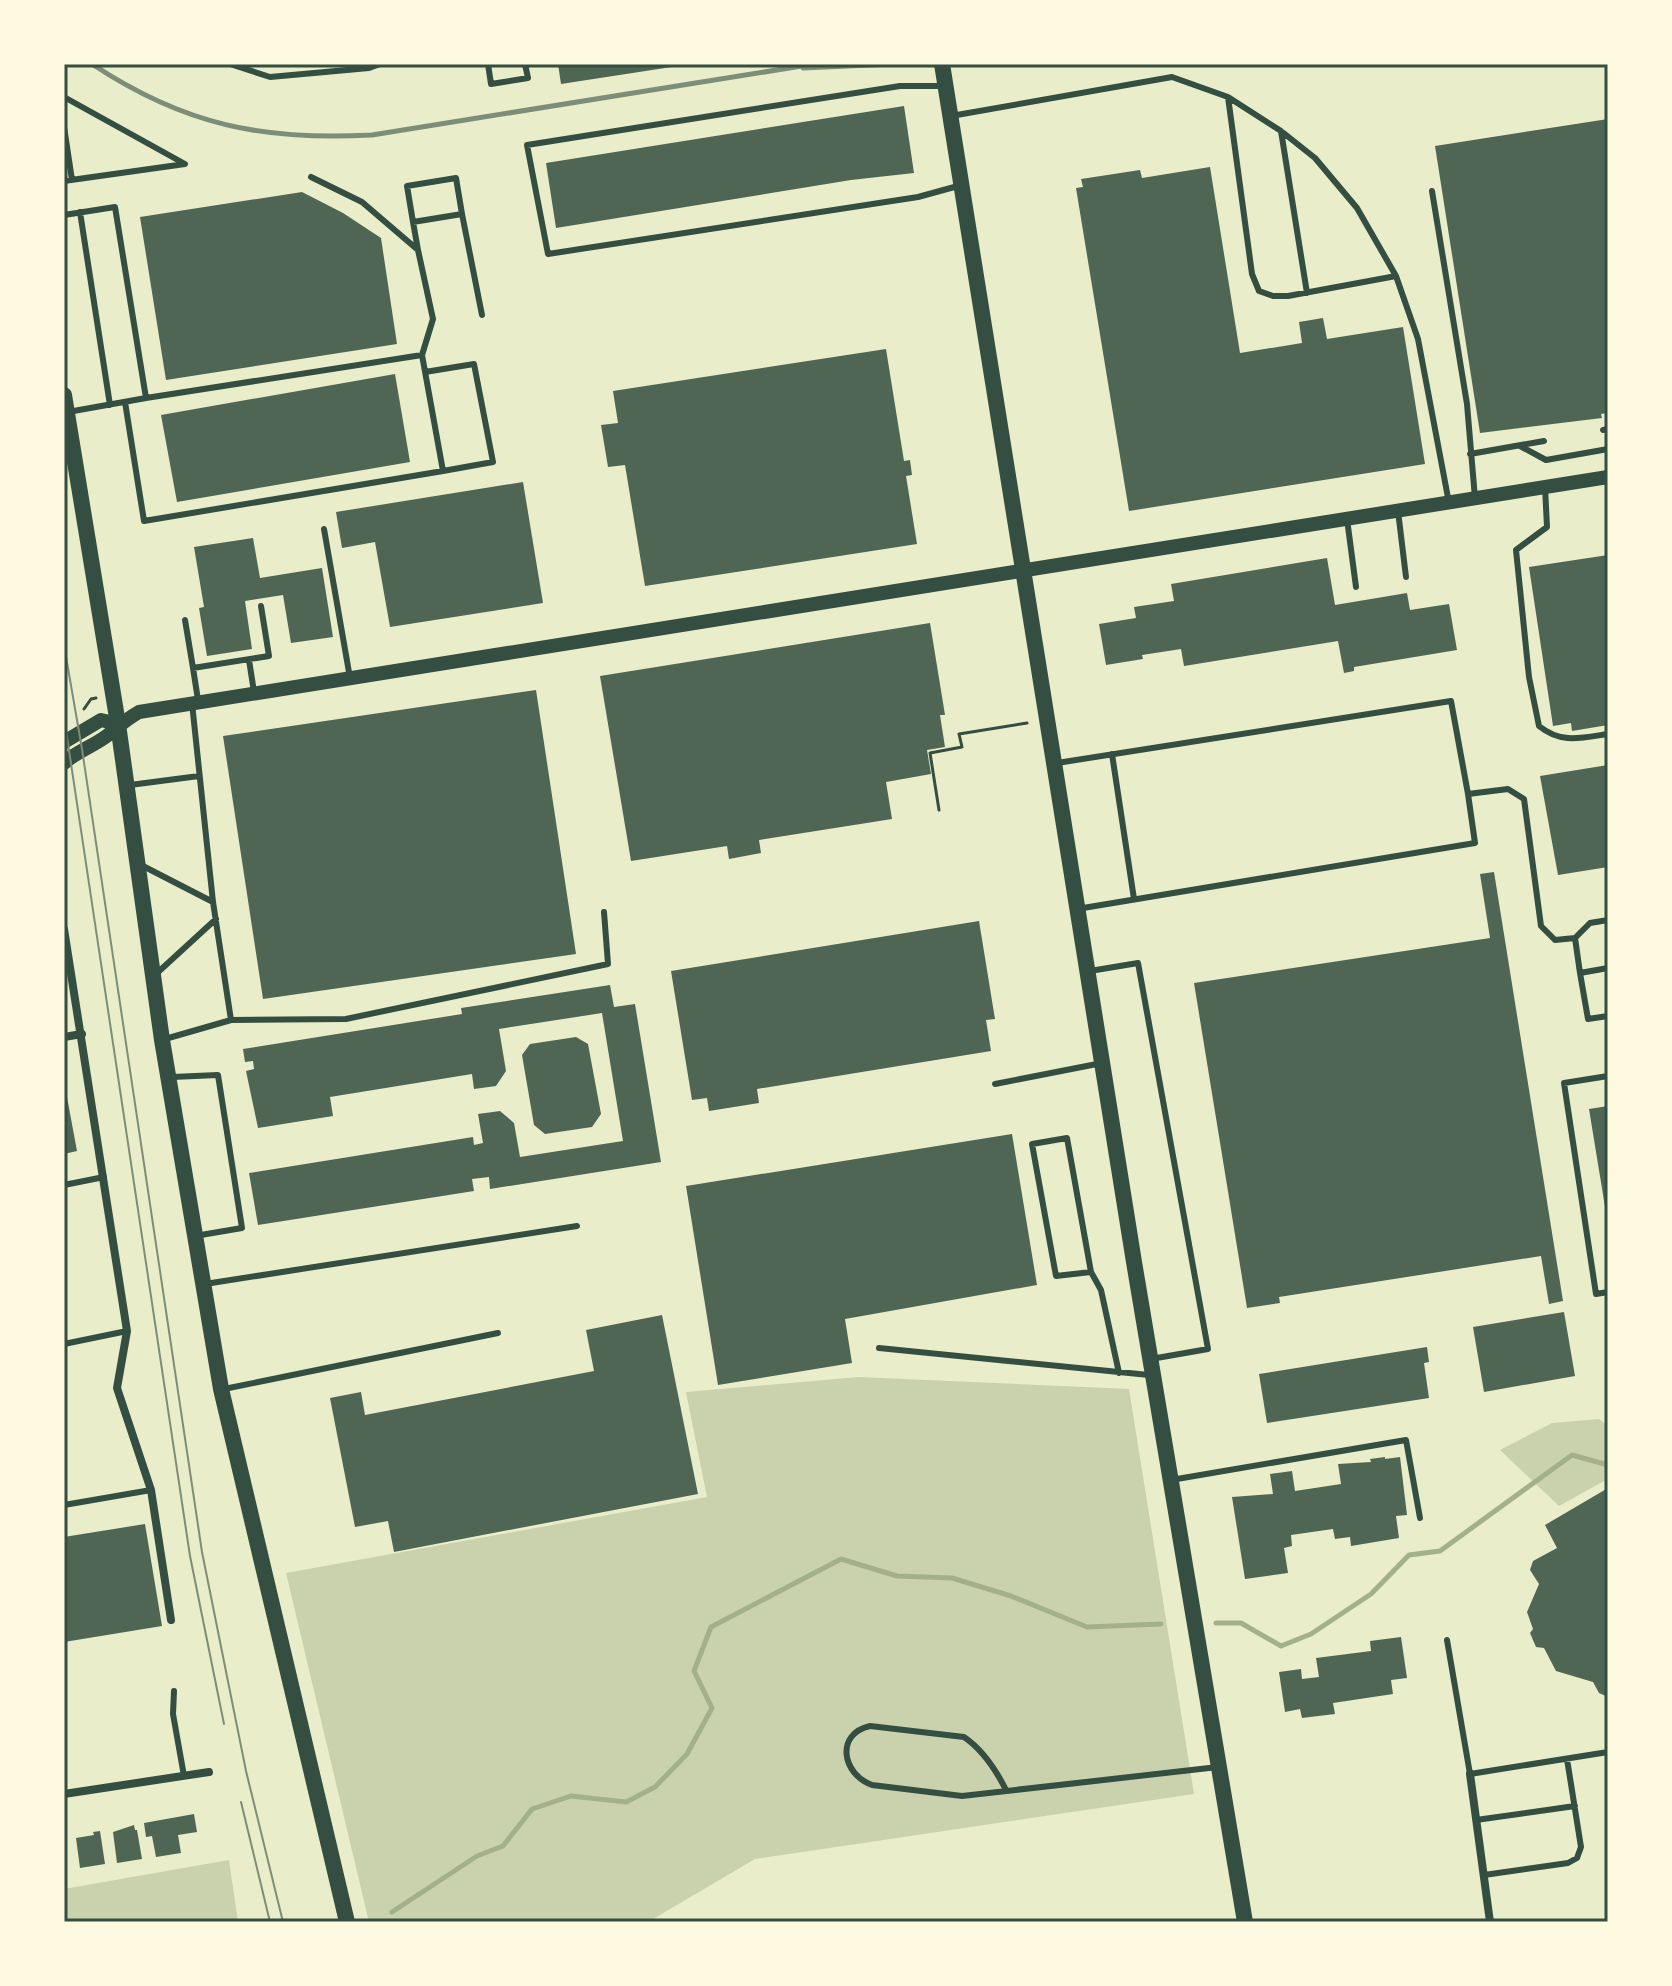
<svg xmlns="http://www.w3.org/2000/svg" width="1672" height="1986" viewBox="0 0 1672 1986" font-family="Raleway,sans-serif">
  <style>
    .green { fill: #cad2ad }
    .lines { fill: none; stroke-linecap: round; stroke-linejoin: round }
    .stream { stroke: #a3b18a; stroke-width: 5 }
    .building { fill: #4f6655 }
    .path { stroke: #344e41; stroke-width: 3 }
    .service { stroke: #344e41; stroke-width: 6 }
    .minor { stroke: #344e41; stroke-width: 8 }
    .tertiary { stroke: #344e41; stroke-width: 14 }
    .secondary { stroke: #344e41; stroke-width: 16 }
    .tram { stroke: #7c8e77; stroke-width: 2 }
    .rail { stroke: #7c8e77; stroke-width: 5 }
    .neatline { fill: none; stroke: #344e41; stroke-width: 3 }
  </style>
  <rect width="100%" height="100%" fill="#e9edc9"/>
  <!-- green -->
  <path class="green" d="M859,1377l270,12 65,405 -439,65 -107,63h-279l-83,-349 421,-76 -21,-105z
    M1599,1419l9,7v57l-4,-2 -45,25 -59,-56 52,-27z
    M229,1860l9,62h-174v-33z"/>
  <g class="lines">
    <!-- stream -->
    <path class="stream" d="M1216,1623h25l40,23 30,-12 60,-40 38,-39 31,-4 132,-96 36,10
      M392,1912l85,-56 26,-10 29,-37 39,-13 55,6 29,-15 32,-33 25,-46 -18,-37 17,-44 130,-68 56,17 55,2 59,18 76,31 74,-3"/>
  </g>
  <!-- building -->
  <path class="building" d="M558,64h120v2l-117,18z
    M904,106l10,67 -63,7 -295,48 -10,-65z
    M1608,119v294l-7,1 1,4 -122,15 -45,-287z
    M1210,167l30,186 62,-10 -3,-21 24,-4 4,21 76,-12 22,137 -296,47 -53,-323 7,-1 -2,-8 59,-9 2,8z
    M302,192l41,21 38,25 16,106 -231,36 -26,-163z
    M886,349l18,112 6,-1 2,15 -6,1 11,68 -272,42 -20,-121 -17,2 -7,-42 17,-2 -5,-32z
    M395,374l15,88 -233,40 -16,-87z
    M523,482l20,121 -153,24 -15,-85 -33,6 -6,-36z
    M253,538l7,40 62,-10 11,69 -42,6 -8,-48 -38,6 7,48 -45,7 -8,-48 5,-1 -10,-60z
    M1608,555v170l-36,6 -1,-8 -18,3 -24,-159z
    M1327,558l8,47 72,-12 3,17 39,-6 8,46 -103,17v4l-10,2 -6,-32 -154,25 -3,-17 -39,6 1,4 -37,6 -7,-41 37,-6 -2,-11 40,-6 -3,-17z
    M930,623l15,92h-5l5,32 -18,3 4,24 -45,8 6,37 -133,21 2,13 -32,6 -2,-13 -96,15 -31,-185z
    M536,690l40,264 -313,45 -40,-263z
    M1608,765v102l-50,8 -18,-99z
    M1494,872l69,429 -14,3 -8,-48 -262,41 1,6 -33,5 -53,-325 296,-45 -10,-64z
    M979,921l16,98 -9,1 5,31 -234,38 2,14 -50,8 -2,-13 -15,2 -21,-129z
    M610,985l4,22 21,-3 26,158 -171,27 -1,-12 -17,2 2,12 -216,34 -9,-52 224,-36 1,8 9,-2 -5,-29 22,-3 14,12 6,34 103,-16 -21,-128 -103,16 7,42 -10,15 -22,3 -2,-15 -142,23 3,19 -75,12 -12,-57 8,-2 -1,-8 -8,1 -2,-13 219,-35 -1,-6z
    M576,1037l12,7 13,70 -9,13 -47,7 -11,-9 -12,-70 8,-11z
    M64,1081l13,70 -13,3z
    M1608,1106v107h-2l-17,-104z
    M1012,1134l25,151 -192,34 7,44 -134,22 -32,-199z
    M1564,1312l11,64 -91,16 -11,-65z
    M662,1315l36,179 -304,58 -6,-31 -33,6 -25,-129 31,-6 4,23 229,-44 -8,-41z
    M1427,1347l2,15 -5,1 5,35 -162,25 -8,-49z
    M1385,1457v2l15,-2 7,58 -11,1 3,22 -48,8 -1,-9 -15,2 -2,-10 -42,6 1,11 -8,2 4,25 -43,6 -13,-82 41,-3 -3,-20 22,-3 3,20 46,-7 -3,-20 33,-2 -1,-3z
    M1608,1488v209l-9,-4 -6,-11 -37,-11 -12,-23 -8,-1 -6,-14 3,-4 -6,-17 12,-28 -9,-14 3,-9 24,-13 -12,-23z
    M145,1524l17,102 -98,16v-105z
    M1401,1637l6,41 -16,2 2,14 -60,9 2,11 -33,4 -2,-9 -15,3 -6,-40 22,-3 1,10 17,-2 -3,-19 55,-7 -1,-10z
    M194,1814l3,18 -19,3 3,18 -25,4 -4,-21 -6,1 -2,-14z
    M134,1825l1,5h2l5,29 -25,4 -4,-31z
    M100,1831l5,33 -25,4 -4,-30 18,-3 -1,-3z"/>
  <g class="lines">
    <!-- path -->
    <path class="path" d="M84,709l7,-10 5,-1
      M939,810l-9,-57 32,-6 -3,-13 68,-11"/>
    <!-- service -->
    <path class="service" d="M230,64l40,13 99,-9 11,-4
      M488,64l3,20 37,-6 -3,-14
      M944,86h-44l-373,59 21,109 370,-57 40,-11
      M64,97l121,67 -121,17
      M1228,97l24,177 7,17 14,5h15l108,-20
      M951,116l221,-39 56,20 53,34 34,27 42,50 39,68 22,63 31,164
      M64,127l8,53
      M1281,131l26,162
      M1432,191l35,213 8,94
      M80,212l30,193
      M64,215l51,-8 31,191 -78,14
      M413,222l-6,-36 49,-8 6,36
      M418,250l-5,-28 49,-8 20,101
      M425,372l49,-8 19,98 -50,9
      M146,398l276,-43
      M125,402l19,119 299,-50 -21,-116 11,-36 -15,-69 -56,-48 -51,-25
      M1603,430l5,-1
      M1520,446l26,14 62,-11
      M1470,454l74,-13
      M1545,487l2,40 -31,23 13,127 10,49c22,18 42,12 69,8
      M1398,511l8,66
      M1347,519l9,68
      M324,529l26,149
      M185,620l8,48 76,-12 -8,-50
      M249,660l5,32
      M193,668l5,32
      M192,703l21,199 18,118
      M1112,754l22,145
      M1057,763l394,-62 17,93
      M130,785l69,-9
      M141,865l72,37
      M1077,909l398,-66 -7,-49 40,-5 16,10 17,127 14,14 20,-2 15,-15 18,-3
      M1575,938l5,35
      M1608,968l-28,5 8,46 20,-3
      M1090,971l48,-8 70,386 -57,10
      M156,974l60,-55
      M165,1039l66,-19 115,-1 262,-55 -4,-52
      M1608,1076l-44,7 32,211 12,-2
      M172,1077l46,-2 24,153 -47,8
      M995,1084l107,-21
      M64,1185l40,-8
      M1091,1272l-35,4 -24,-132 35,-6 24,134 10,18 18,83
      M205,1284l372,-58
      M64,1344l63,-13
      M879,1348l270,27
      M224,1389l274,-56
      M1171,1480l235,-40 14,78
      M64,1505l87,-15
      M1447,1640l23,134 138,-22
      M174,1691l-1,23 11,62
      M1006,1790c-10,-20 -23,-40 -42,-53l-94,-11c-35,8 -28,48 2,59l90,11 256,-29
      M1476,1820l99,-14
      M1484,1875l84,-12 9,-5 4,-11 -14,-88"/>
    <!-- minor -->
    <path class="minor" d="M64,929l63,402 -10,57 34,102 20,130
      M64,1037l18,-3
      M1470,1774l20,148
      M64,1794l145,-22"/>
    <!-- tertiary -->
    <path class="tertiary" d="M64,742l37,-22 17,4
      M64,763c13,-12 30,-17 44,-28 11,-9 17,-15 31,-23l1469,-235"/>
    <!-- secondary -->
    <path class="secondary" d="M942,64l192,1198 111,660
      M64,395l54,329 44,316 59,349 126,533"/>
    <!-- tram -->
    <path class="tram" d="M64,645l18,104 120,803 44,219 37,151
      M64,717l126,839 34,168
      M241,1802l29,120"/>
    <!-- rail -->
    <path class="rail" d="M92,64c92,61 171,77 280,71l442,-71
      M803,68l89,-4"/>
  </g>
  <!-- border -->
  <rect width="1672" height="1986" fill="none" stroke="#fefae0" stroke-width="132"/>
  <rect x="66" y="66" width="1540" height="1854" class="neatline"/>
</svg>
